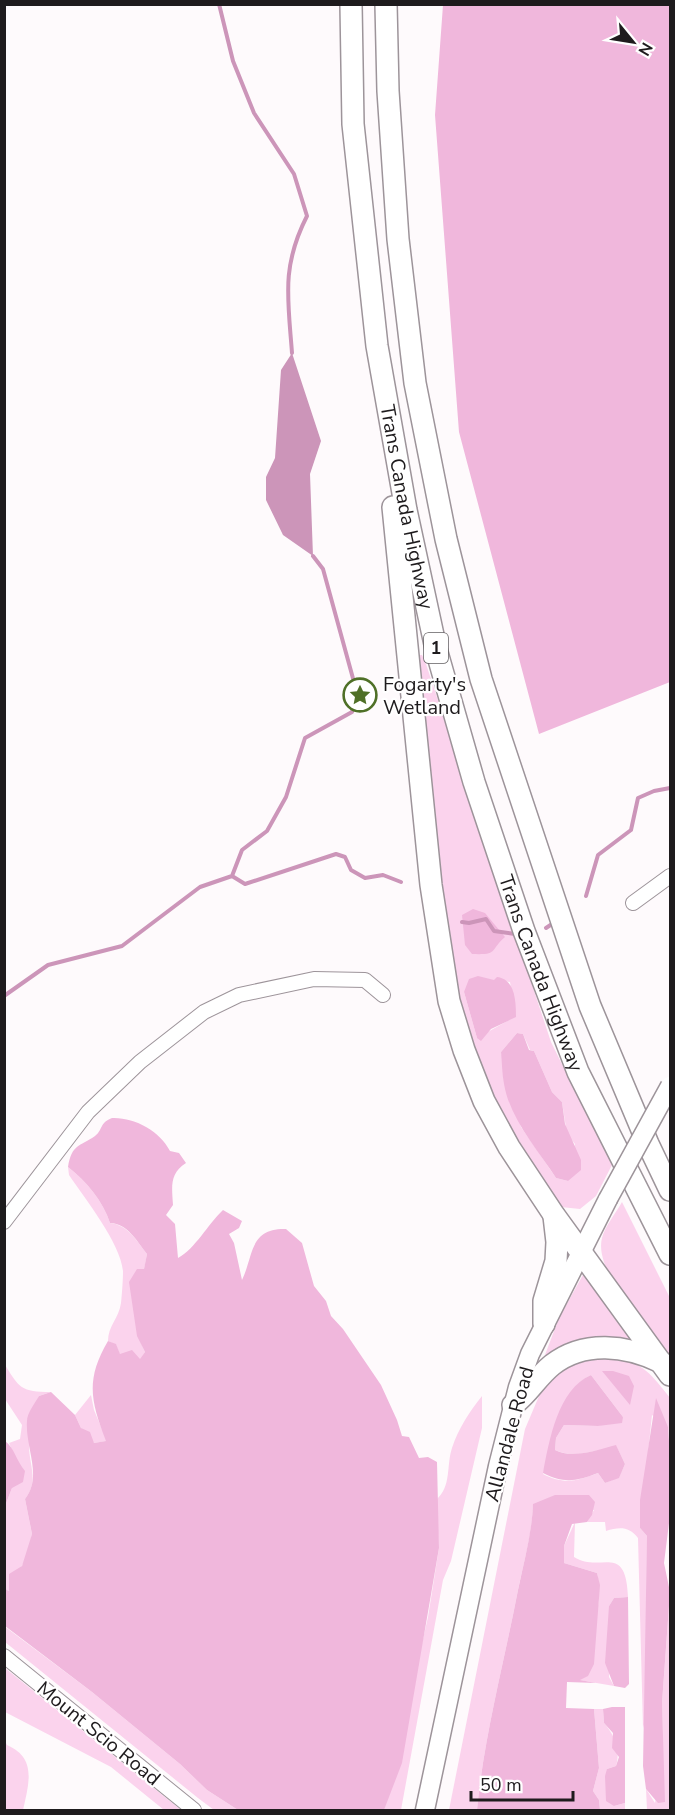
<svg xmlns="http://www.w3.org/2000/svg" width="675" height="1815" viewBox="0 0 675 1815" font-family="'Nunito Sans',sans-serif">
  <style>
    .green { fill: #fbd3ed; fill-rule: evenodd }
    .forest { fill: #f0b7dc }
    .water { fill: #cc95b9 }
    .lines { fill: none; stroke-linecap: round; stroke-linejoin: round }
    .stream { stroke: #cc95b9; stroke-width: 4 }
    .minor-casing { stroke: #9d949a; stroke-width: 16 }
    .major-casing { stroke: #9d949a; stroke-width: 21 }
    .highway-casing { stroke: #9d949a; stroke-width: 24 }
    .minor { stroke: #fff; stroke-width: 14 }
    .major { stroke: #fff; stroke-width: 18 }
    .highway { stroke: #fff; stroke-width: 21 }
    .major-bridge-casing { stroke: #9d949a; stroke-width: 21; stroke-linecap: butt }
    .major-bridge { stroke: #fff; stroke-width: 18 }
    .labels { text-anchor: middle; stroke-width: 4.5; stroke-linejoin: round; paint-order: stroke }
    .shield { fill: #fff; stroke: #625f61; stroke-width: 1.5 }
    .shield-label { font-size: 18px; font-weight: bold; fill: #1e1b1d }
    .street-label { font-size: 20px; fill: #1e1b1d; stroke: #fff }
    .poi-label { font-size: 20px; fill: #1e1b1d; stroke: #fff; text-anchor: start }
  </style>
  <rect width="100%" height="100%" fill="#fefafc"/>
  <!-- green -->
  <path class="green" d="M418,655h4l3,6 126,381 61,123 -16,31 -16,13 -19,-2 -8,-9 -58,-89 -31,-83 -18,-89zM494,980l16,2 6,34 -39,22 -13,-46zM517,1033l6,1 7,16 4,1 18,41 10,10 5,32 8,10 -7,37 -12,-3 -35,-51 -20,-75z
    M68,1167c18,14 35,34 42,56 18,2 26,17 37,31 -6,37 -20,62 -2,98l-5,8 -20,-5 -4,-10 -8,-4c0,-15 11,-23 13,-38 1,-9 2,-23 2,-32 -3,-29 -38,-72 -54,-96z
    M622,1202l48,96v62c-19,-26 -77,-88 -68,-122 3,-12 14,-25 20,-36z
    M584,1273l51,69c-40,-10 -61,8 -95,26l19,-50z
    M593,1356c45,4 50,7 77,42v57l-2,-28 -16,-12 -12,113 7,8 -1,182 -3,10 -5,-190c-9,-12 -19,-11 -32,-7l-1,-9h-18l7,-12 -61,-5c-1,29 -9,56 -15,85 -14,73 -34,146 -41,220h-28l76,-381 17,-40 20,-22zM591,1375l32,42 -25,9 -34,-1 -8,13 -1,12c18,9 43,0 61,-4l9,18 -6,13 -14,6 -7,-10c-21,8 -34,12 -55,1 10,-30 19,-87 48,-99z
    M4,1363c15,25 17,29 47,29l-12,4c-3,14 -10,31 -10,46 -1,22 11,38 -4,57l7,35 -4,20 -19,37 -5,-2 1,-83 7,-18 5,-26 -8,-19 11,-4 2,-14 -17,-26z
    M91,1395l3,15 13,31 -13,2 -13,-15 -6,-13z
    M482,1396v32l-31,133 -8,19 -42,230h-17l44,-193 11,-69 -3,-48c16,-14 10,-34 16,-52 6,-19 18,-37 30,-52z
    M575,1522l-1,35c26,17 52,-16 54,40l-14,1 -5,8v71l5,9 -35,-6c8,-33 26,-73 18,-107l-33,-10v-17z
    M670,1592v218h-23l-1,-21 9,14 8,-46 -1,-54z
    M4,1626l88,66 88,72 27,26 31,20h-24l-16,-12 -193,-156z
    M5,1668l176,142h-17l-53,-43 -106,-55z
    M594,1709h9l1,14c10,11 17,27 12,43l-9,3 7,37 11,-3v7h-25l-1,-10 -6,-9 6,-23z
    M4,1739l3,6c30,13 22,38 16,65h-18z"/>
  <!-- forest -->
  <path class="forest" d="M443,5h227v677l-131,52 -80,-302 -24,-317z
    M473,909l12,4 20,24c-16,14 -6,18 -33,17l-7,-9 -3,-30z
    M478,976l16,4 3,-3c18,2 19,24 19,40l-25,12 -10,12 -4,-3 -13,-46 5,-13z
    M517,1033l6,1 6,16 5,1 18,41 10,10 3,22 16,36v10l-13,11 -12,-3c-19,-29 -46,-59 -52,-94 -2,-10 -2,-22 -3,-32z
    M112,1118c22,-1 48,13 58,33l9,2 7,10c-17,11 -14,24 -13,42l-7,10 9,9 3,34c18,-10 29,-33 45,-48l19,11 -3,7 -10,6 5,9 8,37c12,-25 7,-52 44,-51l16,14 12,43 12,15 5,15 12,13 38,56 16,35 5,16 7,1 10,21 9,-1 9,5 2,86 -37,215 -18,47h-146l-31,-20 -27,-26 -88,-72 -87,-66v-37l4,2v-17l13,-8 10,-32 -7,-35c18,-23 0,-51 2,-78 0,-8 8,-18 12,-25l12,-4 24,23 6,13 9,4 4,11 12,-2c-15,-39 -21,-61 2,-100l8,3 4,10 12,-4 8,9 5,-7 -8,-16 -8,-54 8,-13h7l3,-15c-11,-14 -19,-30 -37,-31 -7,-22 -24,-42 -42,-56 4,-23 11,-20 27,-31 8,-6 4,-13 17,-18z
    M602,1371h11l16,5 5,10 -4,19z
    M591,1375l32,42 -1,6 -24,3 -34,-1 -8,13 -1,12c17,9 43,0 61,-5l9,19 -6,14 -14,5 -7,-10c-21,8 -34,11 -55,0 6,-32 15,-84 48,-98z
    M656,1398l12,29 2,28v60l-6,48 6,29 -8,111 3,99 -7,1 -12,-14 -3,-23 4,-230 -7,-8v-28z
    M5,1441c9,6 12,21 20,30l-2,11 -11,6 -7,18z
    M555,1495h34l6,7 -3,13 -5,7 -15,2 -8,22v17l33,10 3,12 -6,79 -6,12 -8,4 16,3 -29,-1 -1,26 28,1 5,59 -6,23 6,9 1,10h-123c7,-74 27,-147 41,-220 6,-29 14,-57 15,-86z
    M628,1597l1,87 -4,4 -11,-2 -9,-23 4,-57 5,-8z
    M612,1707h13v96l-11,3 -8,-5 -1,-25 2,-7 9,-3 3,-9 -7,-9 1,-15 -9,-10 -1,-14z"/>
  <!-- water -->
  <path class="water" d="M292,353l29,88 -11,33 3,82 -30,-21 -17,-35v-23l9,-19 6,-88z"/>
  <g class="lines">
    <!-- stream -->
    <path class="stream" d="M219,4l14,57 21,52 40,61 13,42c-26,51 -19,83 -15,137
      M232,876l10,-26 25,-19 19,-34 19,-59 47,-26 5,-19 -34,-124 -10,-13
      M232,876l13,8 91,-30 9,3 6,13 14,8 18,-3 18,7
      M586,896l12,-41 33,-25 7,-32 16,-7 16,-3
      M462,922l7,1 17,-4 8,12 21,3
      M546,928l6,-4
      M4,996l44,-31 74,-19 78,-59 32,-11"/>
    <defs>
      <path id="minor" d="M633,903l37,-27
        M4,1222l84,-110 52,-50 64,-50 35,-17 75,-16 51,1 18,15
        M4,1656l190,154"/>
      <path id="major" d="M425,1810l73,-344 20,-79 12,-33 78,-155"/>
      <g id="highway">
        <path id="s1" d="M351,4l2,120 24,222 29,164 30,139 38,133 50,149 54,141 92,182"/>
        <path d="M386,4l2,87 10,148 17,144 31,156 35,140 109,327 58,138 22,46"/>
        <path d="M393,507l38,378 18,116 15,49 20,51 25,46 45,68 116,160"/>
        <path d="M544,1324v-23l12,-40 1,-19 -3,-26"/>
        <path d="M513,1405c17,-13 23,-27 39,-40 32,-25 74,-20 109,-3"/>
      </g>
    </defs>
    <!-- minor casing -->
    <use href="#minor" class="minor-casing"/>
    <!-- major casing -->
    <use href="#major" class="major-casing"/>
    <!-- highway casing -->
    <use href="#highway" class="highway-casing"/>
    <!-- minor -->
    <use href="#minor" class="minor"/>
    <!-- major -->
    <use href="#major" class="major"/>
    <!-- highway -->
    <use href="#highway" class="highway"/>
    <defs>
      <path id="major-bridge" d="M608,1199l62,-113"/>
    </defs>
    <!-- major-bridge casing -->
    <use href="#major-bridge" class="major-bridge-casing"/>
    <!-- major-bridge -->
    <use href="#major-bridge" class="major-bridge"/>
  </g>
  <!-- icons -->
  <defs>
    <symbol id="sight-ring" viewBox="-11 -11 22 22"><circle r="9.5" fill="#fff" stroke="#4f7027" stroke-width="1.5"/><path d="M0-6L1.8-2.2L6-1.7L2.9 1.2L3.7 5.4L0 3.3L-3.7 5.4L-2.9 1.2L-6-1.7L-1.8-2.2Z" fill="#4f7027"/></symbol>
  </defs>
  <g fill-rule="evenodd">
    <use href="#sight-ring" x="341" y="676" width="38" height="38"/>
  </g>
  <g class="labels">
    <!-- shield labels -->
    <rect class="shield" x="424" y="633" width="24" height="30" rx="4.5"/>
    <g class="shield-label">
      <text x="436" y="654">1</text>
    </g>
    <!-- street labels -->
    <g class="street-label">
      <text dy="7" stroke="none"><textPath href="#s1" startOffset="507">Trans Canada Highway</textPath></text>
      <text dy="7" stroke="none"><textPath href="#s1" startOffset="993">Trans Canada Highway</textPath></text>
      <text transform="translate(509 1434) rotate(-75)" y="7">Allandale Road</text>
      <text transform="translate(99 1733) rotate(39)" y="7">Mount Scio Road</text>
    </g>
    <!-- poi labels -->
    <g class="poi-label">
      <text x="383" y="691">Fogarty's<tspan x="383" dy="23">Wetland</tspan></text>
    </g>
  </g>
  <!-- border -->
  <rect width="675" height="1815" fill="none" stroke="#1e1b1d" stroke-width="12"/>
  <!-- north arrow -->
  <g transform="translate(633 42) rotate(120)" stroke="#ffffff" stroke-width="4.5" paint-order="stroke">
  <path d="M0-4.5L10 22L0 15L-10 22Z" fill="#1e1b1d"/>
  <text y="-9" font-size="16" font-weight="bold" text-anchor="middle" fill="#1e1b1d">N</text>
  </g>
  <!-- scale -->
  <path d="M471 1791v9h102v-9" fill="none" stroke="#1e1b1d" stroke-width="3"/>
  <text x="480" y="1791" font-size="18" fill="#1e1b1d" stroke="#ffffff" stroke-width="4.5" paint-order="stroke">50 m</text>
</svg>
